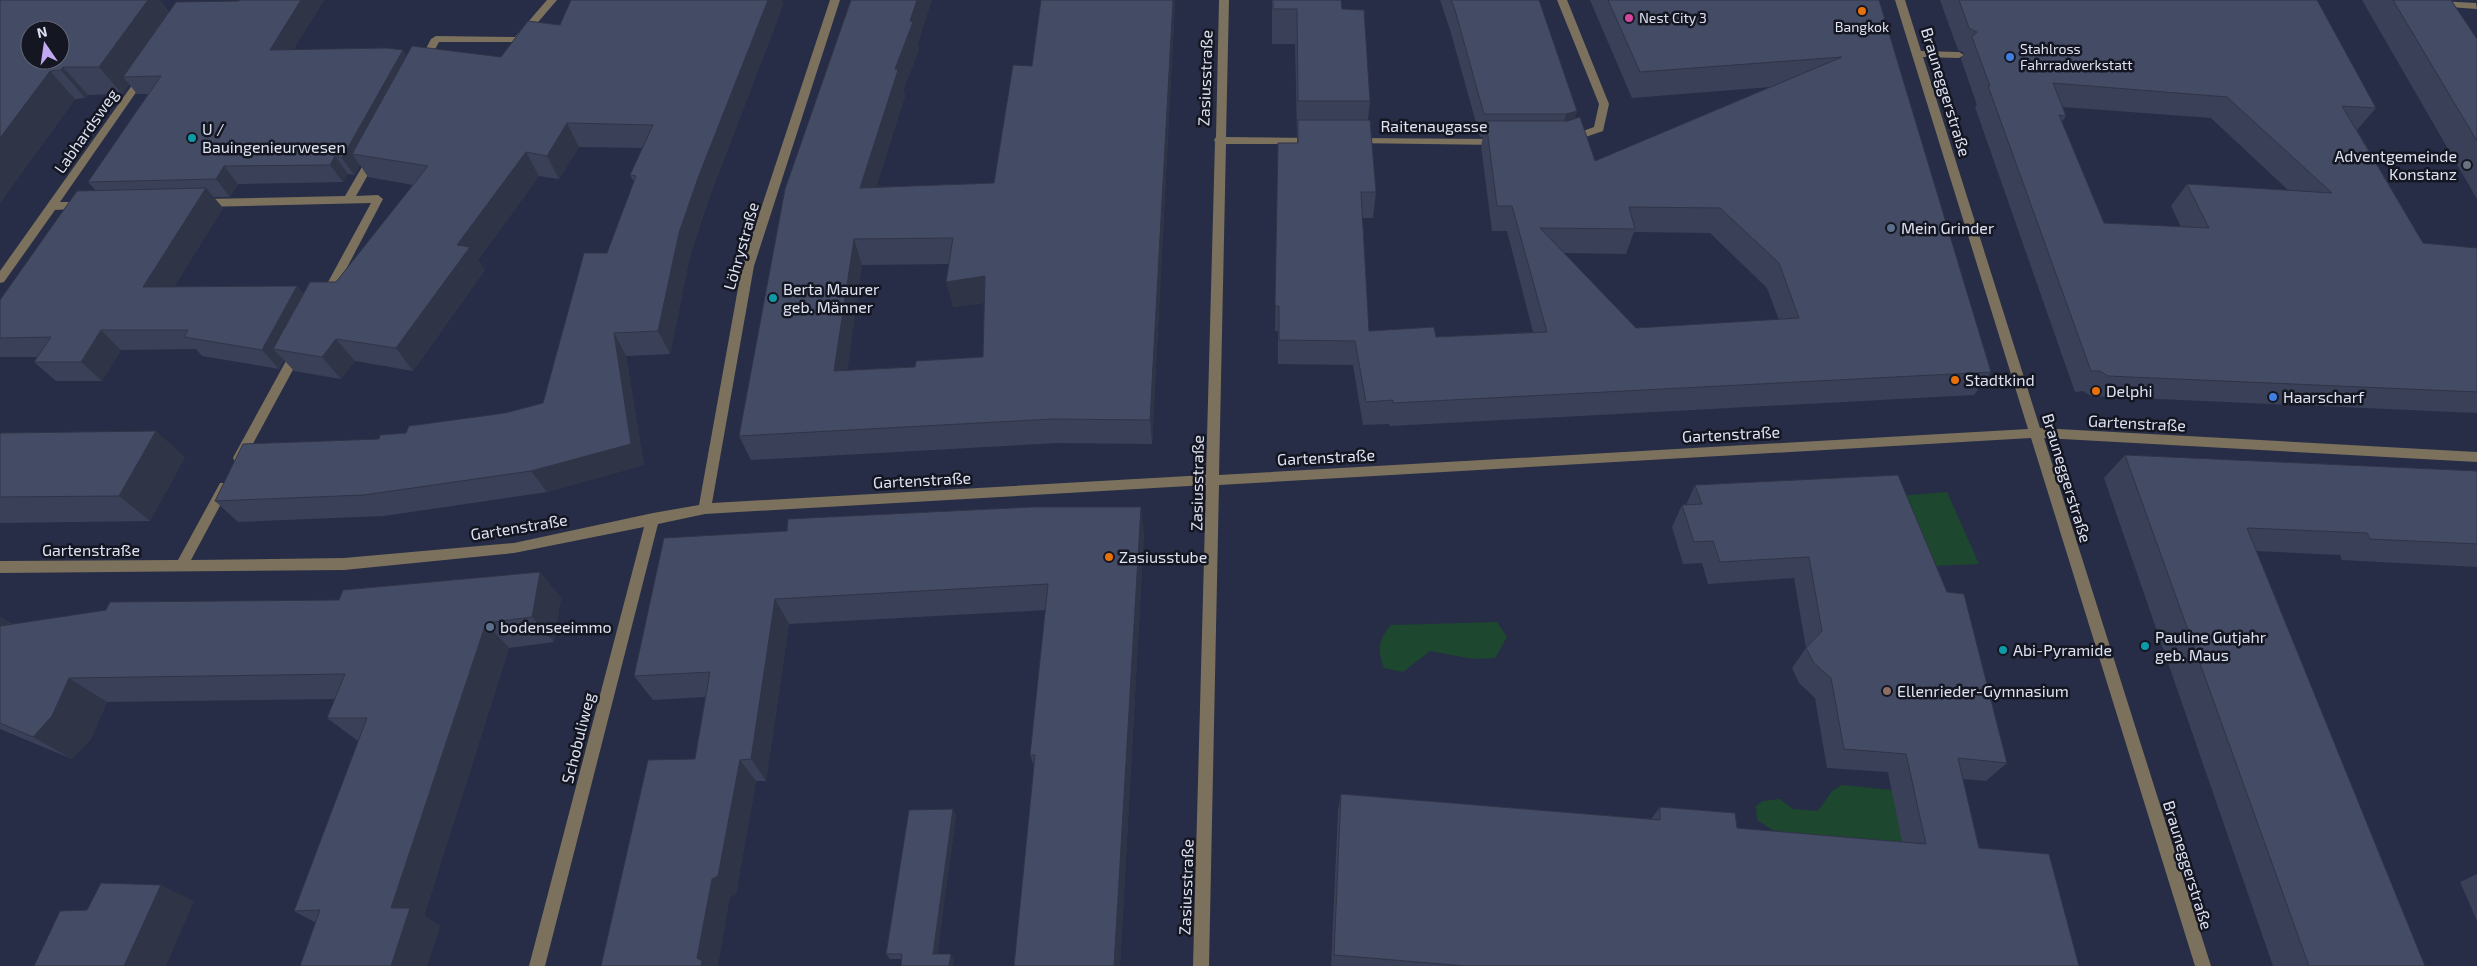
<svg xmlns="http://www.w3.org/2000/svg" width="2477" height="966" viewBox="0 0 2477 966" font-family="'Exo 2',sans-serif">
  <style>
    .green { fill: #1d472e }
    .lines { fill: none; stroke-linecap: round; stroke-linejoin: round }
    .minor { fill: #7b715c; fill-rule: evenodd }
    .wall { fill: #3a4057; fill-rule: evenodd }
    .shaded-wall { fill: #303447 }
    .building { fill: #444b65; stroke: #303447; fill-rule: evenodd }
    .food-dot { fill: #e8710a; stroke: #141621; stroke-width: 2 }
    .hotel-dot { fill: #d1479c; stroke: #141621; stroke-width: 2 }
    .shop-dot { fill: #3f7fe0; stroke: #141621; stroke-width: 2 }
    .culture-dot { fill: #0f9aa8; stroke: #141621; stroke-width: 2 }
    .worship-dot { fill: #6b7280; stroke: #141621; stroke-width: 2 }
    .service-dot { fill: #5c6f8a; stroke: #141621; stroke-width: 2 }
    .education-dot { fill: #8d6e63; stroke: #141621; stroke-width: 2 }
    .labels { text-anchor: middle; stroke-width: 5; stroke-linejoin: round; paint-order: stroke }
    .far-poi-label { font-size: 14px; fill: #dde1f2; stroke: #141621; text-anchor: start }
    .street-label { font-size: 16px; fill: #dde1f2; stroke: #141621 }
    .poi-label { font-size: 16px; fill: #dde1f2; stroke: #141621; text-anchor: start }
  </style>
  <rect width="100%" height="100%" fill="#272d46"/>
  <!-- green -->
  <path class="green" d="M1947,492l32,72 -69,3 -28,-70z
    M1497,622l10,15 -12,21 -22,1 -43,-8 -27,21 -19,-4c-7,-19 -6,-28 7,-43z
    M1842,785l50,5 14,70 -130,-28 -19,-12 -1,-14 7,-5 17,-2 13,10 25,2 14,-20z"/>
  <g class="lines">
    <!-- minor -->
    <path class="minor" d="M547,0h10l-36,42h-82l-12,22 -3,1 -5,-3 12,-23 5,-3 79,1z
      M830,0h10l-86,266 -42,237 494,-28 9,-333 -1,-2 2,-3 3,-137h10l-3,137 88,1 5,3 -5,3h-88l-7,331 809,-46 -133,-429h10l16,51 38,1 5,3 -5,3 -36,-1 117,371 437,24v10l-433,-24 167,528h-16l-164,-528 -812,47 -10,481h-16l13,-481 -501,29 -47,10 -113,442h-16l115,-439 -130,26 -170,17 -344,3v-12l178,-1 42,-77h8l2,4 -39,73 153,-2 170,-15 139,-30 46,-8 43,-239z
      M1557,0h10l42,104 -6,27 -32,11 -4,-1v-4l27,-10 5,-23z
      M2438,1l38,2 1,6 -42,-3v-4z
      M143,73l5,3 -2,2 -86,124h27l1,3 -1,3 -32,2 -51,72 -4,1v-12l140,-197z
      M1354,138l145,1 5,3 -5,3 -149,-2v-4z
      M373,153l5,4 -22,39 22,-1 5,4 -52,99 -4,1 -6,-4 50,-92 -168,4 -5,-4 5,-4 142,-3 24,-41z
      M296,349l6,4 -59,109h-8l-2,-4 2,-4 57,-104z"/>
  </g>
  <!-- wall -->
  <path class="wall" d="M0,0h160l9,12 70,-11v-1h85l-31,50 113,6 95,1 59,-32 11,-25h211l1,5 -75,196 -18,55 -20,98 -44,2 18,109 -97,27 -163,24 -146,6 -23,-21 164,-62 126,-26 38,-10 64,-150 27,-71 -4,-7 13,-27 -64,-1 -20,32 -20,-3 -61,84 7,10 -72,101 -58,-10 -14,18 -47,-8 -10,-11 -5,9 -77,-13 -6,-7 -75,1 -19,31h-46l-22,-19 4,-5h-38v-57l96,-109 -8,-9 60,-88h-11l-8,-10 -7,10 -34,1 -3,3 -10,1 -75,104zM360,165l8,12 45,8 -77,97 -32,12 -7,-8 -123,1 49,-79 -10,-11h17l8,-13 105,-2 5,-8 6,1z
    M1041,0h134l-23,444 -94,-1 -307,17 -12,-24 179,-392 1,5 -16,42 2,5 -29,91 118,-4 38,-117zM949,264l4,43 31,-4 -1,54 -68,10 -68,3 15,-105z
    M1272,0h69l1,9 28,92 -2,19 8,72 -3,26h-11l7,113 67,6 97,-5 -26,-101h-15l-11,-85 2,-9h-3l-29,-104 -11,-33h99l38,111 -3,8 21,42 175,-74 -138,11 -42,-98h289l112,372 -17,23 -584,31 -1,-2 -26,1 -10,-60 -75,-1v-33h-3l3,-188h19v-7l-2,-92h-23zM1634,232l76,1 57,55 12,32 -143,8 -72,-75 62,1z
    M1940,0h377l59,108 -19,22 66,113 54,5v165l-386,-17 -8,-5 -8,1 -100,-285 2,-2 -16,-46 3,-6 -6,-3zM2063,107l148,11 77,72 -101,-6 -16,22 10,21 -77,-4 -42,-101 4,-6z
    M2362,0h89l26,39v160z
    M0,433l185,24 -35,64 -150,2z
    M2125,455l352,16v96l-135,-7 -2,-5 -84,-4 169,415h-152l-169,-488z
    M1898,475l109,288 -21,18 -23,-2 16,69 100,118h-748l7,-155 3,-17 310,25 9,-12 77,21 165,14 -14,-70 -61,-4 -12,-70 -16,-15 -7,-15 14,-20 -12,-70 -86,6 -6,-21 -19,1 -11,-37 10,-22h4l9,-20z
    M1144,533l-24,433h-106l20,-200 -4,-11 16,-145 -257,14 -23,157h-10l-20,113 -6,3 -35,-138 10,-62 -52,3 -19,-24 30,-138z
    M540,572l21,26 -7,44 -45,6 -85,268 16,10 -13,40h-127l16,-43 -22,-12 64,-170 -31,-23 8,-19 -228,3 -16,37 -19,20 -72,-30v-112l12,7 327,-24z
    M956,815l-19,139 17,5h-64l-4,-5z
    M2477,874v47l-17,-39z"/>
  <!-- shaded-wall -->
  <path class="shaded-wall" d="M129,0h31l15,20 -52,57 6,7 -7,10 -23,-27z
    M301,0h23l-42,68 -12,-18z
    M768,0h14l1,5 -75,196 -18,55 -20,98 -12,-23 21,-98 19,-55z
    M917,0h15l-14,44 1,5 -16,42 2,5 -37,118 -8,-26 35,-119z
    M1173,0h2l-23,444 -2,-24z
    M403,50l11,18 -62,86 8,11 -6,10 -12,-17z
    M63,67l25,28 -3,3 -24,-28z
    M50,71l25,28 -75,104v-65z
    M1577,111l-6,22 -10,4 5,-23z
    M567,123l12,24 -20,32 -12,-23z
    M526,152l13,24 -61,84 7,10 -72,101 -17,-23 61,-103z
    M335,156l13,18 -5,8 -13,-17z
    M224,166l14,18 -8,13 -14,-18z
    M206,188l17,20 -61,99 -19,-20z
    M854,239l8,26 -18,131 -10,-25z
    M985,276l6,26 -38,5 -7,-25z
    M297,286l17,19 -41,44 11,11 -5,9 -17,-19z
    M101,330l20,20 -19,31 -21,-19z
    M614,333l12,23 18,109 -97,27 -16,-21z
    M336,339l19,22 -14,18 -19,-22z
    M156,431l29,26 -35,64 -31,-25z
    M1141,507l3,26 -24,433h-6z
    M540,572l21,26 -7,44 -22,-25z
    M775,599l14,25 -23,157 -15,-22z
    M0,617l38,25 -38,-11z
    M486,623l23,25 -85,268 16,10 -13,40h-36v-58z
    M69,678l38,24 -16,37 -19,20 -39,-22z
    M740,760l16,21 -20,113 -6,3 -12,69h-17l-4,-8 15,-79z
    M953,809l3,6 -19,144 -4,-5z
    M161,885l33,16 -28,65h-42z
    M951,954l3,5 -1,7h-4z"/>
  <!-- building -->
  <path class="building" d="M0,0h148l-49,67h-36l-2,3 -11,1 -50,67zM30,30h30v30h-30z
    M239,0h62l-31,50 116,-2 17,2 -61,108 -7,-2 -5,9 -106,1 -8,13 -128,3 73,-106 -38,1 53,-75 63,-1z
    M571,0h197l-70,178 -19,55 -21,98 -44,2 17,111 -100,27 -167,24 -149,6 28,-57 136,-5 1,-4 26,-2 3,-7 96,-13 38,-10 41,-150h23l29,-77 -6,-1 23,-50 -86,-2 -20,33 -21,-4 -69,93 13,2 -74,101 -60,-9 -14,18 -49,-8 37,-67h26l92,-116 -76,-12 60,-108 89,11 27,-36 32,4z
    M851,0h66l-7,21 3,1 -18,47 3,1 -38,118 134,-5 19,-118 19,1 9,-66h132l-23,420 -97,-1 -314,17 46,-247zM953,238l-7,44 39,-6 -2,81 -67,4 -1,6 -81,4 20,-132z
    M1273,0h68l1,9 22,1 6,91h-72l-1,-92h-24z
    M1451,0h88l38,111 -11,3h-82l-29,-104z
    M1608,0h271l112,372 -598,31v-3l-27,2 -11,-61 -76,-1v-34h-4l3,-163h20v-23h72l6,72h-15l8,139 65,-4 2,10 111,-5 -35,-126h-15l-11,-85h82l12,-4 15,44 247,-104 -202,15zM1629,207l91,1 59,55 20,55 -163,10 -96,-100 95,1z
    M1959,0h358l59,108 -34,-2 81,137 54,5v144l-369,-16 -8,-5h-9l-103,-285h2l-18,-49 5,-5 -8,-4zM2053,83l174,14 105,96 -145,-9 22,44 -105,-5 -45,-108 7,1z
    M2393,0h58l26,39v102z
    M206,188l-63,99 154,-1 -35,64 -78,-13 4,-7h-87l-20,32h-47l17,-25 -51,1v-38l77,-109z
    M156,431l-37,65 -119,1v-64z
    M2125,455l352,16v73l-107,-5 -3,-6 -120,-5 178,438h-116z
    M1898,475l49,117 17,2 43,169 -49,-5 21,90 70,6 30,112h-614l-131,-11 7,-161 319,26v-13l75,6 2,15 189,16 -20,-90 -62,-5 -13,-71 -17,-15 -8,-15 16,-17 -13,-74 -89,5 -7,-21 -19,1 -12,-37 20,-1 -7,-19z
    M1032,507h109l-27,459h-100l21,-211h-5l18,-171 -273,15 -24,160 -11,1 -22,116 -6,3 -15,79 5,3 -1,5h-100l47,-206 47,-1 15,-87 -76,4 30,-138 123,-7 1,-12z
    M540,572l-8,45 -46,6 -95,285h19l-19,58h-91l20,-56 -26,1 73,-193h-40l18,-44 -276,4 -17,38 -19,21 -33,-14v-97l106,-16 4,-8 229,-2 4,-10z
    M953,809l-20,145h18l-2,12h-48l1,-12h-16l23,-144z
    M101,883l60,2 -37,81h-90l26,-55 27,-1z"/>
  <!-- markers -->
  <g class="food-dot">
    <circle cx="1862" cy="11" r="5"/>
    <circle cx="1955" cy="380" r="5"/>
    <circle cx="2096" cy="391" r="5"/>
    <circle cx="1109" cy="557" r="5"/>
  </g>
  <circle class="hotel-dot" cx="1629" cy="18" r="5"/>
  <g class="shop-dot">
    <circle cx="2010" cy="57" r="5"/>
    <circle cx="2273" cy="397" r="5"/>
  </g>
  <g class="culture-dot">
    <circle cx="192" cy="138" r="5"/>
    <circle cx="773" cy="298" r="5"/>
    <circle cx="2145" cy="646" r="5"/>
    <circle cx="2003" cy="650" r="5"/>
  </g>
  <circle class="worship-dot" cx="2467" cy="165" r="5"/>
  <g class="service-dot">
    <circle cx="1891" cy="228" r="5"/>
    <circle cx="490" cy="627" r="5"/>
  </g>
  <circle class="education-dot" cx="1887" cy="691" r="5"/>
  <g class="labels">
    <!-- far-poi labels -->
    <g class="far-poi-label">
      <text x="1639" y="23">Nest City 3</text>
      <text x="1862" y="32" text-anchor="middle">Bangkok</text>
      <text x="2020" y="54">Stahlross<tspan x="2020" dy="16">Fahrradwerkstatt</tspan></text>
    </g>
    <!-- street labels -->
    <g class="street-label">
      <text transform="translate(1205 78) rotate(-88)" y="6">Zasiusstraße</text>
      <text transform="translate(1946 92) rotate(73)" y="6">Brauneggerstraße</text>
      <text x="1434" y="132">Raitenaugasse</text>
      <text transform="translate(86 131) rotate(-55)" y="6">Labhardsweg</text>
      <text transform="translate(741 246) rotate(-74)" y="6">Löhrystraße</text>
      <text transform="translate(2137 423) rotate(3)" y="6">Gartenstraße</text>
      <text transform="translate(1731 434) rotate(-3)" y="6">Gartenstraße</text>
      <text transform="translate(1326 457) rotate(-3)" y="6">Gartenstraße</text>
      <text transform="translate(2067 478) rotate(73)" y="6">Brauneggerstraße</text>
      <text transform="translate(922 480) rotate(-3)" y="6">Gartenstraße</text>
      <text transform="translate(1197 483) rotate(-89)" y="6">Zasiusstraße</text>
      <text transform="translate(519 527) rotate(-9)" y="6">Gartenstraße</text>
      <text x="91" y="556">Gartenstraße</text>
      <text transform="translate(578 738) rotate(-76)" y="6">Schobuliweg</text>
      <text transform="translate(2188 865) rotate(73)" y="6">Brauneggerstraße</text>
      <text transform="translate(1186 887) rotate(-88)" y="6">Zasiusstraße</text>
    </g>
    <!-- poi labels -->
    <g class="poi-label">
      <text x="202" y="135">U /<tspan x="202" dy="18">Bauingenieurwesen</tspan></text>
      <text x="2457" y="162" text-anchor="end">Adventgemeinde<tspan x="2457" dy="18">Konstanz</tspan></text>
      <text x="1901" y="234">Mein Grinder</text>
      <text x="783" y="295">Berta Maurer<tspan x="783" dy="18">geb. Männer</tspan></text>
      <text x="1965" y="386">Stadtkind</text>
      <text x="2106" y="397">Delphi</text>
      <text x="2283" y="403">Haarscharf</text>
      <text x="1119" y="563">Zasiusstube</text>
      <text x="500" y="633">bodenseeimmo</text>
      <text x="2155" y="643">Pauline Gutjahr<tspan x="2155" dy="18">geb. Maus</tspan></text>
      <text x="2013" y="656">Abi-Pyramide</text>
      <text x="1897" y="697">Ellenrieder-Gymnasium</text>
    </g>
  </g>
  <!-- north arrow -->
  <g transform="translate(45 45) rotate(347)"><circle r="24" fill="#141621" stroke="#646775"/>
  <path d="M0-4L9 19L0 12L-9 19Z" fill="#c0a8f3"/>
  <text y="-8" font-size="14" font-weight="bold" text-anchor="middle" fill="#dde1f2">N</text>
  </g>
</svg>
